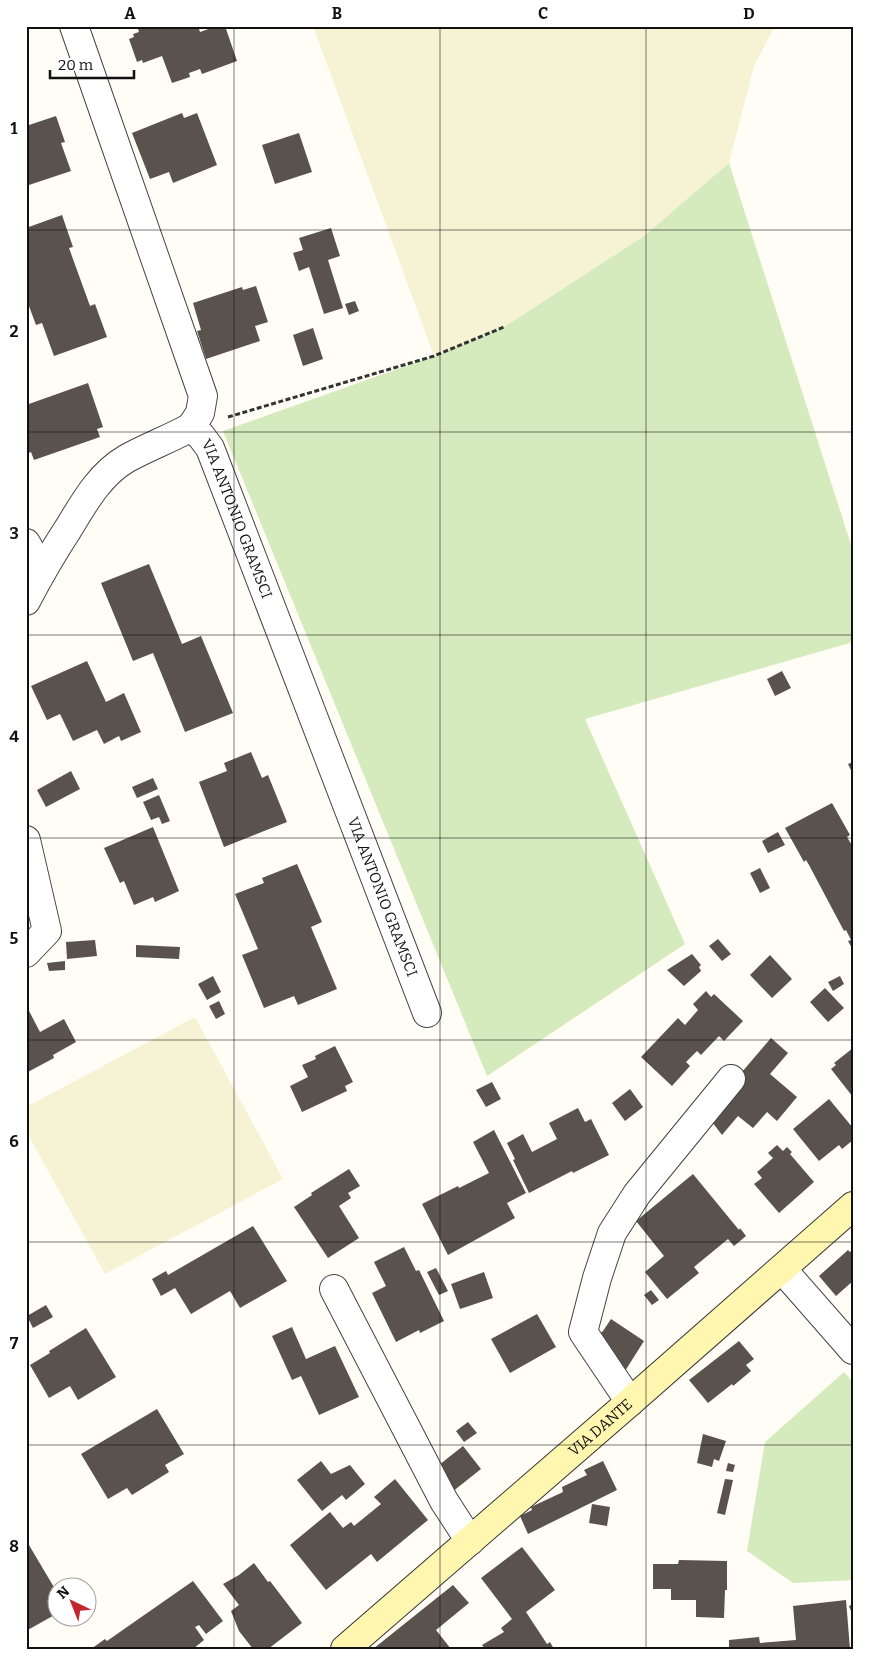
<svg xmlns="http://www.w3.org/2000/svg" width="879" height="1675" viewBox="0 0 879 1675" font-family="Bitter,serif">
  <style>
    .farmland { fill: #f6f3d4 }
    .green { fill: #d5ebbd }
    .building { fill: #5a524d }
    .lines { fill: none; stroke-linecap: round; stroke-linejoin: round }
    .street-casing { stroke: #444; stroke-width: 30 }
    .secondary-casing { stroke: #333; stroke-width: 30 }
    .path { stroke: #333; stroke-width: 3; stroke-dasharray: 5 2.5; stroke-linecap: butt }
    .street { stroke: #fff; stroke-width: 28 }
    .secondary { stroke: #fff6b0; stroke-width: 28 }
    .grid { fill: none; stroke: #111; stroke-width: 1; stroke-opacity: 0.55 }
    .labels { text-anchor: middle; stroke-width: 5; stroke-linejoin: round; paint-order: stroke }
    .street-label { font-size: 15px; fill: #111; stroke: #fff }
    .neatline { fill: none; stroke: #111; stroke-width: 2 }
    .grid-label { font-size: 16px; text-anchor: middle; font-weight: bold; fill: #111 }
  </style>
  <rect width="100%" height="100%" fill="#fffdf5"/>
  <!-- farmland -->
  <path class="farmland" d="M313,26h462l-21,40 -25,97 -85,73 -140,91 -70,29z
    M195,1017l88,162 -178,95 -79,-143v-24z"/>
  <!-- green -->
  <path class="green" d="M729,163l124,388v91l-268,77 100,225 -198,132 -264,-645 211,-75 70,-29 140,-91z
    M844,1372l9,10v198l-60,3 -46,-32 18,-109z"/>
  <!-- building -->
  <path class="building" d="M137,26h47v3l14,-3 2,6 17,-6h8l12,35 -35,13 -2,-5 -11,4 1,4 -18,6 -10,-27 -19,7 -1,-3 -5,2 -8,-23 5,-2 -1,-3 6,-2z
    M182,113l2,5 13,-5 20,52 -44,18 -4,-11 -19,7 -18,-46z
    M56,116l9,26 -4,1 10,28 -45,15v-60z
    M299,133l13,39 -37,12 -13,-39z
    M62,215l11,32 -4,1 21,58 5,-2 12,33 -53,19 -12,-33 -6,2 -10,-27v-70z
    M331,228l9,28 -12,4 15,48 -19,6 -15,-47 -10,4 -6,-18 10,-3 -4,-12z
    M256,286l12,36 -13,4 5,15 -54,18 -9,-28 4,-1 -8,-27 49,-16 1,3z
    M355,301l4,10 -10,4 -4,-11z
    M313,328l10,31 -20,7 -10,-31z
    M88,383l15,44 -6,2 3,8 -66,23 -3,-8 -5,2v-49z
    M149,564l33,80 19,-8 32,77 -48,19 -32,-79 -20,8 -32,-78z
    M87,661l19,41 18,-9 17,39 -20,9 -2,-5 -15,8 -7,-14 -24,11 -13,-27 -13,6 -16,-34z
    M782,671l9,17 -16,8 -8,-17z
    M251,752l11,26 6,-3 19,47 -63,25 -25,-65 28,-11 -3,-8z
    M853,762v12l-5,-10z
    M71,771l9,18 -34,18 -9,-17z
    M153,778l5,11 -21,9 -5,-11z
    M159,795l11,26 -8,3 -3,-7 -8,3 -8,-18z
    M832,803l18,32 -3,2 6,10v103l-5,-9 3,-1 -5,-10 -2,1 -35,-66 -3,-5 -2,2 -19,-34z
    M153,827l26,64 -24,11 -2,-5 -19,8 -10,-24 -4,2 -16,-35z
    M778,832l7,13 -17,8 -6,-12z
    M297,864l25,58 -11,5 26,62 -39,16 -4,-9 -30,12 -22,-53 16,-6 -23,-55 29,-11 -2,-5z
    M760,868l10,20 -10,5 -10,-20z
    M718,939l13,15 -9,7 -13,-15z
    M95,940l2,16 -30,3 -1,-17z
    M136,945l44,2 -1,12 -43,-2z
    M692,954l9,11 -2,2 2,4 -17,15 -17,-16z
    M770,955l22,24 -20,19 -22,-23z
    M65,961v9l-16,1 -2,-8z
    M213,976l8,16 -14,8 -9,-16z
    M840,976l4,8 -11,7 -5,-9z
    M825,988l19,20 -16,14 -18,-20z
    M706,991l5,6 3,-3 29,27 -19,20 -5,-5 -18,19 -4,-4 -11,11 4,4 -18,20 -31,-29 37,-39 7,7 13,-15 -5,-6z
    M219,1001l6,13 -9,5 -7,-13z
    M28,1009l12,23 24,-13 12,23 -23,13 1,3 -28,15v-63z
    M771,1038l17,15 -18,21 27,23 -20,24 -10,-9 -14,16 -15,-12 -16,19 -16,-21z
    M335,1046l18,36 -8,4 2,5 -45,21 -12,-26 18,-9 -6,-12 14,-6 -1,-3z
    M853,1048v49l-22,-28 5,-4 -2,-2z
    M492,1082l9,17 -15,8 -10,-17z
    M630,1089l13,18 -18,14 -13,-18z
    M829,1099l24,29v12l-11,9 -3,-4 -20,16 -26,-32z
    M578,1108l7,14 6,-3 18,36 -36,18 -1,-2 -43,22 -16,-33 2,-1 -8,-16 16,-9 9,18 25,-13 -8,-16z
    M494,1130l32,63 -19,10 8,15 -67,37 -26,-51 36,-18 1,2 30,-15 -16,-31z
    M777,1145l6,6 4,-4 5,5 -2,2 24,28 -35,31 -25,-29 8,-6 -5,-6 16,-14 -5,-5z
    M349,1169l11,17 -12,7 3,5 -12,8 20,32 -31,20 -34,-51 18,-12 -1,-2z
    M693,1174l46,56 1,-2 6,8 -12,10 -6,-7 -34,28 5,6 -32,26 -22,-27 19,-16 -28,-35z
    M253,1226l34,55 -47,27 -10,-17 -39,23 -16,-26 -14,8 -9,-17 14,-8 2,4z
    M404,1247l12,24 3,-1 25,51 -24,12 -1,-3 -23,12 -24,-49 14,-7 -12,-24z
    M853,1249v32l-17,15 -17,-20 29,-26 2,2z
    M436,1268l12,23 -9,4 -12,-23z
    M484,1272l9,26 -33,11 -9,-25z
    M651,1290l8,10 -7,5 -8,-10z
    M46,1305l7,12 -20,11 -6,-12z
    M537,1314l19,33 -46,26 -19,-34z
    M611,1319l33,22 -19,30 -31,-32 9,-8z
    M292,1327l14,32 29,-13 24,51 -40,18 -18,-39 -9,4 -20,-44z
    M86,1328l30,49 -38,23 -8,-14 -21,12 -19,-33 20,-12 -1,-2z
    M739,1341l15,18 -8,6 5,6 -18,15 -1,-2 -24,19 -19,-23z
    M157,1409l27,45 -19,11 4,7 -37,23 -5,-7 -19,11 -27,-45z
    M468,1422l9,11 -13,9 -8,-11z
    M703,1434l23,7 -7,20 -5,-2 -2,8 -15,-4z
    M463,1446l18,23 -34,27 -8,-31z
    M321,1461l10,13 19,-9 15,19 -19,16 -4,-5 -20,16 -25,-31z
    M603,1461l14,29 -89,44 -8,-18 12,-6 -1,-3 32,-15 -1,-5 25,-12 -3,-5z
    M728,1463l7,2 -2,7 -7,-1z
    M395,1479l33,41 -51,42 -6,-8 -45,36 -36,-45 40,-33 13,16 8,-6 3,4 27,-22 -7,-7z
    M725,1479l8,1 -8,35 -8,-2z
    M592,1504l18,3 -3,19 -18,-3z
    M26,1540l32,54v19l-32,18z
    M522,1547l33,43 -29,22 21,32 3,-2 4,7h-69l-3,-4 22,-13 -3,-4 11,-9 -31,-41z
    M679,1560l48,1v29h-2l-1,28 -28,-1v-17h-25v-11h-18v-25h25z
    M254,1563l14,19 2,-1 32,42 -34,26h-15l-14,-18 -8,-20 8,-6 -16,-21 16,-9z
    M193,1581l30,40 -17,13 -7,-9 -4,2 9,13 -11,9h-102l14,-10 2,2z
    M453,1585l16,18 -33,27 15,19h-78z
    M846,1600l4,49h-121v-9l30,-3 1,6 36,-3 -3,-34z
    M853,1604v12l-4,-10z"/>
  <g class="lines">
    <defs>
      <g id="street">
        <path id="s1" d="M74,26l129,370 -3,17 -9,14 10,9 9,12 217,565"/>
        <path d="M26,543l16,28"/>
        <path d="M26,601c13,-25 27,-49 42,-72 16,-26 31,-54 58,-70 21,-12 44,-20 65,-32"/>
        <path d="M26,840l21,91 -21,22"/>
        <path d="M782,1269l71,81"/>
        <path d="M334,1289l110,212 26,40"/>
        <path d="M630,1402l-47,-70 14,-54 15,-45 25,-39 94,-115"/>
      </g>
      <g id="secondary">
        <path id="s2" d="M345,1649l285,-247 223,-196"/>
      </g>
    </defs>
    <!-- street casing -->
    <use href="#street" class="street-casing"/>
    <!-- secondary casing -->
    <use href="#secondary" class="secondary-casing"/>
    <!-- path -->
    <path class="path" d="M228,417l206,-61 70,-29"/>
    <!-- street -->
    <use href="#street" class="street"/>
    <!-- secondary -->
    <use href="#secondary" class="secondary"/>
  </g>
  <!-- grid -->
  <path class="grid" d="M234,26v1623M440,26v1623M646,26v1623M26,230h827M26,432h827M26,635h827M26,838h827M26,1040h827M26,1242h827M26,1445h827"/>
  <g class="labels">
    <!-- street labels -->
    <g class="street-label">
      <text dy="5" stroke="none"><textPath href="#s1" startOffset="530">VIA ANTONIO GRAMSCI</textPath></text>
      <text dy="5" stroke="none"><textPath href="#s1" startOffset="935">VIA ANTONIO GRAMSCI</textPath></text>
      <text dy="5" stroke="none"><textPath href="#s2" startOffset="338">VIA DANTE</textPath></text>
    </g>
  </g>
  <!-- border -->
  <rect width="879" height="1675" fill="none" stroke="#ffffff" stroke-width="55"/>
  <!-- north arrow -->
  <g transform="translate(72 1602) rotate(317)"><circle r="24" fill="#ffffff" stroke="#a0a0a0"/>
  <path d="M0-4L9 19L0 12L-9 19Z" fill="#c4262e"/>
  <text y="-8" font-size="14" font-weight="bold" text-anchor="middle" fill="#111111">N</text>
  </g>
  <!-- scale -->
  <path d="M50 70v8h84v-8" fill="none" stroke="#111111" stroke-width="2.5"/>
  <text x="58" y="70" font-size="15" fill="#111111" stroke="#ffffff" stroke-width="4" paint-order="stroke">20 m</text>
  <rect x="28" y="28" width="824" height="1620" class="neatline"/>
  <g class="grid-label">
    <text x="130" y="19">A</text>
    <text x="337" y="19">B</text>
    <text x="543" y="19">C</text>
    <text x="749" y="19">D</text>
    <text x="14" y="134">1</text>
    <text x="14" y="337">2</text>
    <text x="14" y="539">3</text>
    <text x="14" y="742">4</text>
    <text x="14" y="944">5</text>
    <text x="14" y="1147">6</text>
    <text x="14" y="1349">7</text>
    <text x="14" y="1552">8</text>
  </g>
</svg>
